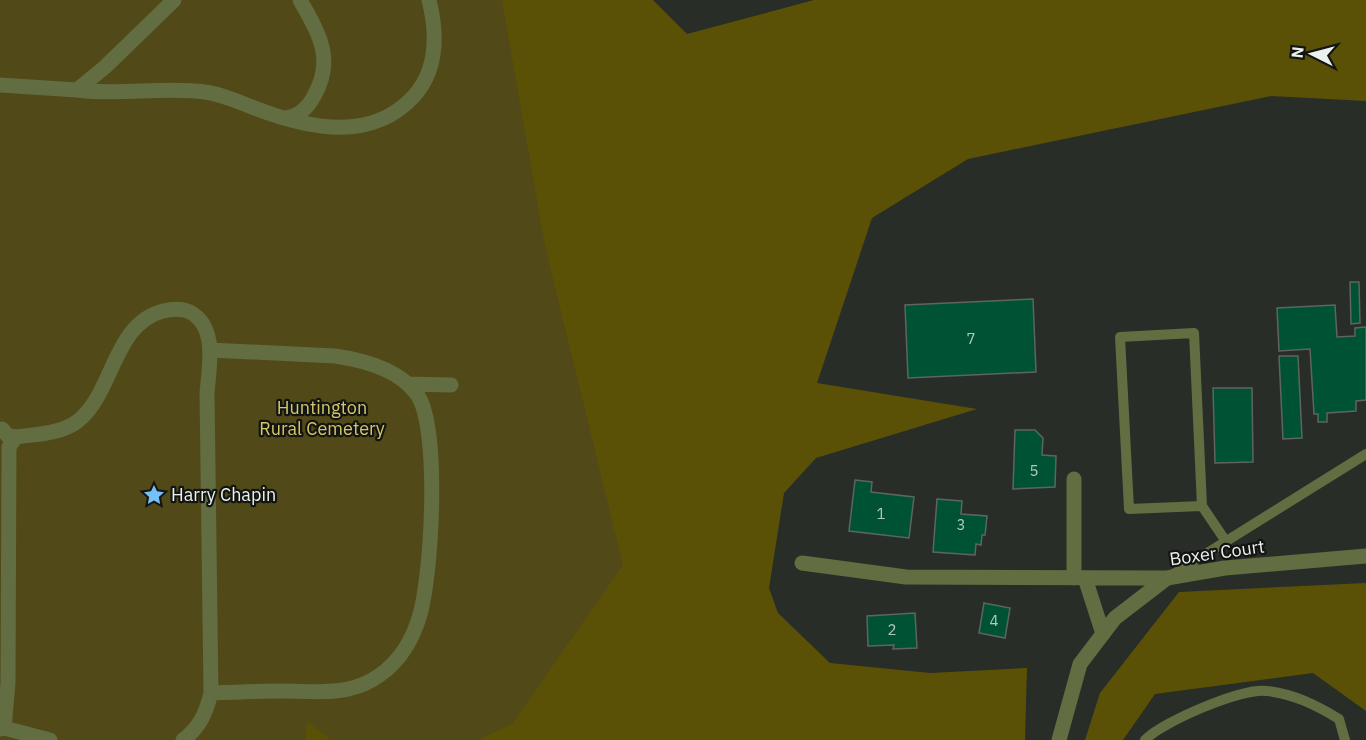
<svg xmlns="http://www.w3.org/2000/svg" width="1366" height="740" viewBox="0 0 1366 740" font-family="'IBM Plex Sans',sans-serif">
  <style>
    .green { fill: #514917 }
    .forest { fill: #5b5106 }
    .building { fill: #005235; stroke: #5d6560; stroke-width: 1.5 }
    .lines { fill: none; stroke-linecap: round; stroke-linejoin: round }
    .service { stroke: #626d41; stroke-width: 10 }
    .minor { stroke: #626d41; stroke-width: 15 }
    .labels { text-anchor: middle; stroke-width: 4.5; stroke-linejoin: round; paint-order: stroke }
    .number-label { font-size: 15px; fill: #b2c9bf }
    .park-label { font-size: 18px; fill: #d6c668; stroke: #131512 }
    .poi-label { font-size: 18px; fill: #edf1ed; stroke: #131512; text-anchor: start }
    .street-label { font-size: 18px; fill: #edf1ed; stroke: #131512 }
  </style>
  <rect width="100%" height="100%" fill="#282d28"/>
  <!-- green -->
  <path class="green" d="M0,0h533l133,529 -95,211h-571z"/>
  <!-- forest -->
  <path class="forest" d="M502,0h151l34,34 127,-34h552v101l-95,-5 -303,63 -96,59 -55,165 160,26 -161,49 -32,35 -15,95 9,25 52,50 100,10 97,-5 -2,72h-547l35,-17 110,-158 -78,-319z
    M1366,583v128l-53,-38 -158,21 -32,46h-38l15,-47 79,-101z
    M307,721l24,19h-25z"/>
  <!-- building -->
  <path class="building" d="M1350,282h9l1,41 -9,1z
    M1033,299l3,73 -128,6 -3,-73z
    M1335,305l2,32 18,-1v-8l11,-1v73l-10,1v10l-29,2v9h-9v-8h-4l-4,-65 -31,2 -2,-43z
    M1279,356h19l4,82 -19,1z
    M1213,388h39l1,74 -38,1z
    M1015,430h20l8,8 -1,17 14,1 -1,31 -42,2z
    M855,480l17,2 -1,10 43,5 -5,41 -60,-7z
    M937,499l25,2 -1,13 26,2 -2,19h-3l-1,10 -5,-1 -1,11 -42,-3z
    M984,603l26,5 -5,30 -26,-5z
    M915,613l2,35 -24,1 1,-4 -26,1 -1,-30z"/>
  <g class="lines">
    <!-- service -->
    <path class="service" d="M1202,506l-73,3 -9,-172 74,-4 8,173 23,34
      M1172,575l194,-121
      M1145,740c17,-18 98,-53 122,-49 27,3 49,14 72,28l6,21"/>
    <!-- minor -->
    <path class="minor" d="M0,85l77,5 28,-23 69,-67
      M77,90c43,6 86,-4 128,2 17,2 36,11 52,17 53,20 115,33 157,-13 24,-27 23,-64 15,-96
      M285,118c14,-2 23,-10 29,-22 21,-37 5,-62 -14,-96
      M210,350l125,6c28,4 63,13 81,37 25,31 16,189 2,228 -8,24 -23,46 -46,59 -28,16 -58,11 -89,11 -24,0 -48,1 -72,2
      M409,384l42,1
      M2,429l6,7 8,1
      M1074,479v99
      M802,563l104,14 261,1
      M1085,578l18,56
      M4,728l4,-45 1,-236 7,-10c20,-3 45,-3 62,-16 36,-29 35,-97 85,-110 8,-2 18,-3 27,1 28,15 19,55 17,81l4,300c-5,20 -11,34 -28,47
      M0,729l4,-1 46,12
      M1059,740l21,-76 35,-46 52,-40 58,-10 141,-12"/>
  </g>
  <!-- icons -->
  <defs>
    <symbol id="sight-bare" viewBox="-9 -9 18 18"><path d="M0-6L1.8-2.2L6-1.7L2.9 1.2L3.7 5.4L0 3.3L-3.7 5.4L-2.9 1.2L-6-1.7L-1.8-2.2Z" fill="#75c0f6" stroke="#131512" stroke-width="2.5" paint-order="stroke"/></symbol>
  </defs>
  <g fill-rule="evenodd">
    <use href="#sight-bare" x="139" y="480" width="30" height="30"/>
  </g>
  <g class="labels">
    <!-- number labels -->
    <g class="number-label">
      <text x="971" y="344">7</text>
      <text x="1034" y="476">5</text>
      <text x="881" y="519">1</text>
      <text x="961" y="530">3</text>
      <text x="994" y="626">4</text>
      <text x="892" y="635">2</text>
    </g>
    <!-- park labels -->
    <g class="park-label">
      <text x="322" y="414">Huntington<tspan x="322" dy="21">Rural Cemetery</tspan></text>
    </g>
    <!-- poi labels -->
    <g class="poi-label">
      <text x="171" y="501">Harry Chapin</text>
    </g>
    <!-- street labels -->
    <g class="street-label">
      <text transform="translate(1217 553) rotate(-8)" y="6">Boxer Court</text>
    </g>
  </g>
  <!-- north arrow -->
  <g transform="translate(1312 54) rotate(276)" stroke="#131512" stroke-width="4.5" paint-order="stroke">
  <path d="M0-4.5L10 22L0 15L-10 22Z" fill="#edf1ed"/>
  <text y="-9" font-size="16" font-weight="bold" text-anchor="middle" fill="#edf1ed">N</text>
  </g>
</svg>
